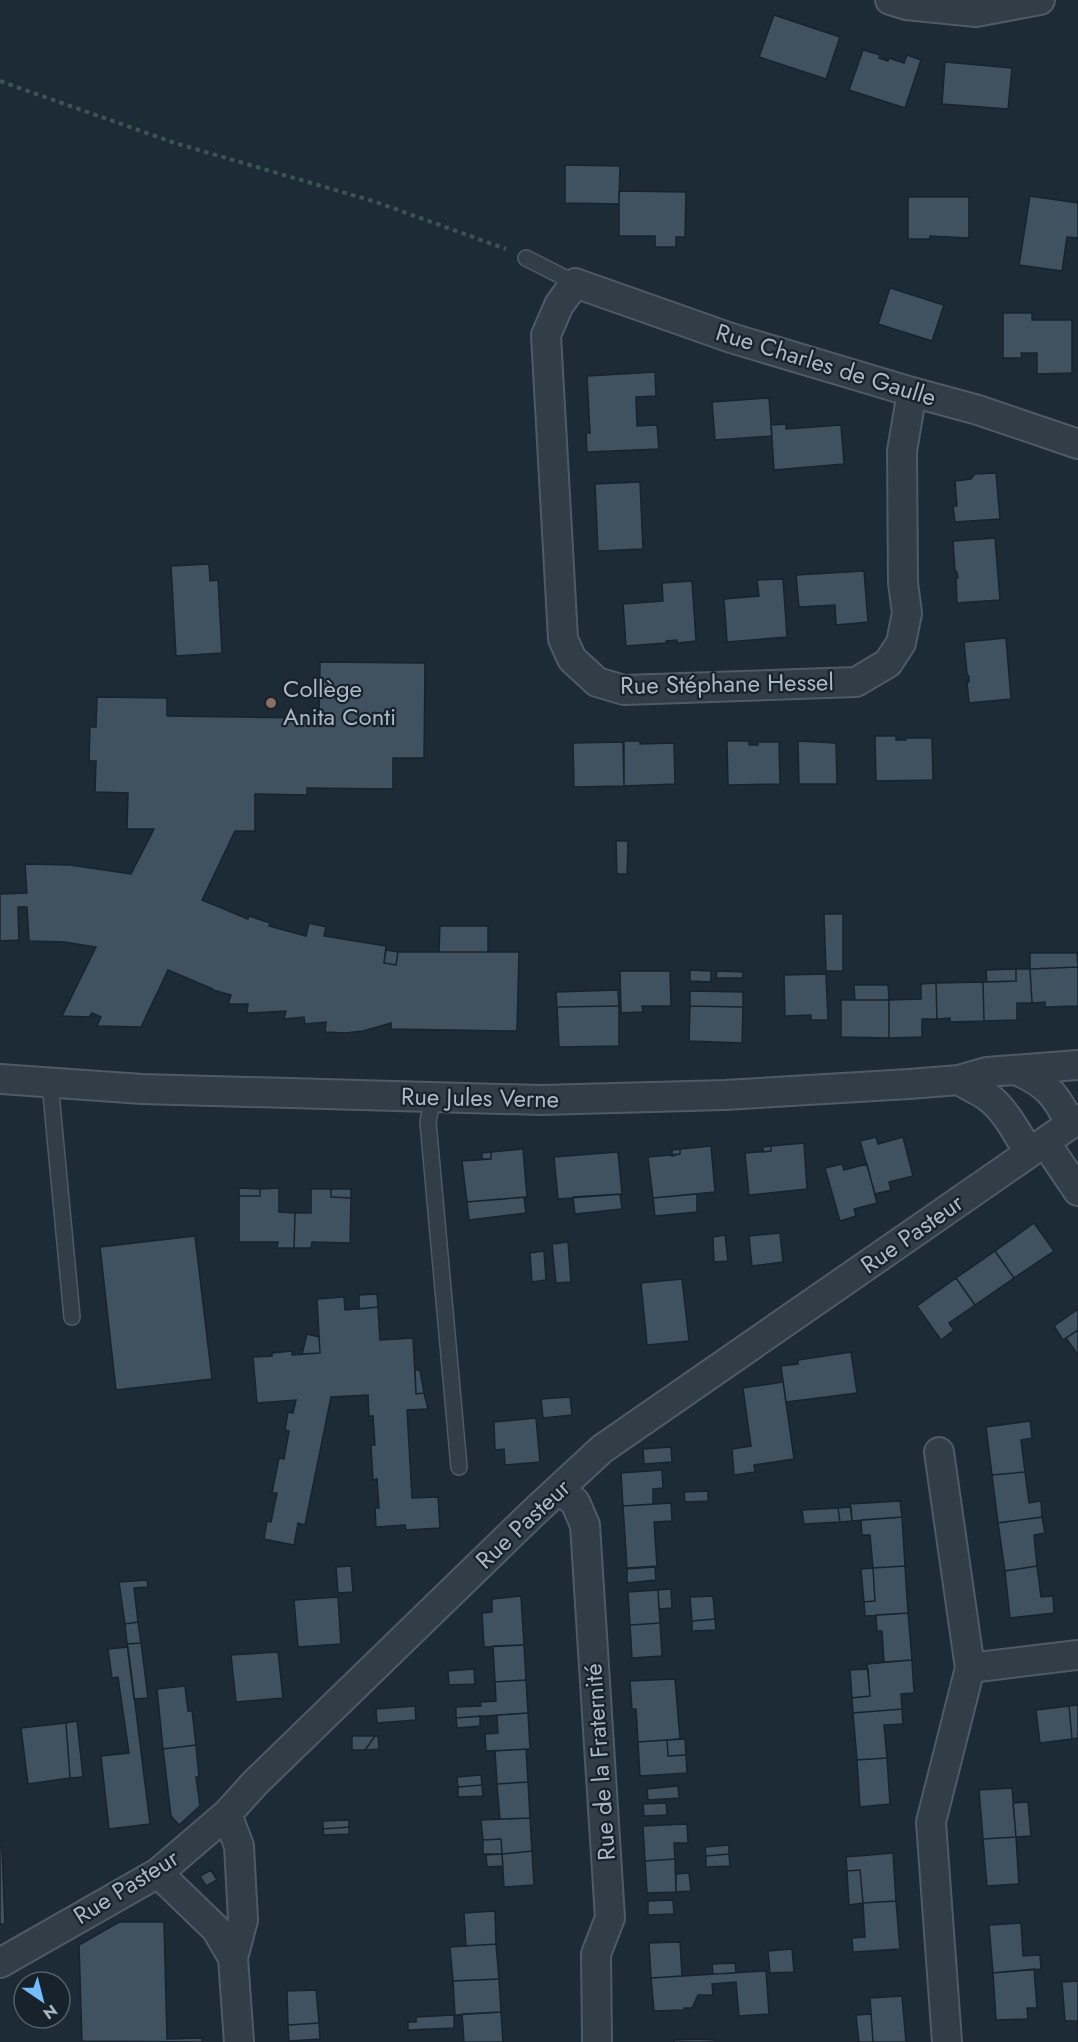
<svg xmlns="http://www.w3.org/2000/svg" width="1078" height="2042" viewBox="0 0 1078 2042" font-family="Jost,sans-serif">
  <style>
    .building { fill: #40515f; stroke: #18242d; stroke-width: 1.5 }
    .lines { fill: none; stroke-linecap: round; stroke-linejoin: round }
    .lane-casing { stroke: #4e5a65; stroke-width: 18 }
    .street-casing { stroke: #4e5a65; stroke-width: 32 }
    .path { stroke: #3c5454; stroke-width: 4; stroke-dasharray: 4.5 4.5; stroke-linecap: butt }
    .lane { stroke: #313d47; stroke-width: 15 }
    .street { stroke: #313d47; stroke-width: 28 }
    .education-dot { fill: #8d6e63; stroke: #17222b; stroke-width: 2 }
    .labels { text-anchor: middle; stroke-width: 4.5; stroke-linejoin: round; paint-order: stroke }
    .street-label { font-size: 24px; fill: #aab7c5; stroke: #17222b }
    .poi-label { font-size: 24px; fill: #aab7c5; stroke: #17222b; text-anchor: start }
  </style>
  <rect width="100%" height="100%" fill="#1d2b37"/>
  <!-- building -->
  <path class="building" d="M774,15l66,22 -14,42 -67,-22z
    M863,50l17,5 -1,3 9,3 1,-3 15,5 3,-8 14,5 -16,48 -56,-18z
    M945,62l67,6 -4,41 -66,-5z
    M565,165l55,1 -1,38 -54,-1z
    M619,191l67,1 -1,45h-9v10h-21v-11h-36z
    M1030,196l48,7v35l-11,-1 -5,34 -43,-6z
    M908,197h61v41l-39,-2v3h-22z
    M890,288l54,17 -12,36 -54,-17z
    M1003,313h29v7h40v53l-35,1v-21h-16l1,5h-19z
    M655,372l1,24 -20,1 1,29 20,-1 2,24 -72,3 -1,-19h4l-3,-57z
    M769,398l3,38 -57,4 -3,-38z
    M786,424v5l55,-4 3,39 -70,6 -3,-45z
    M996,473l4,46 -45,3 -2,-16h4l-2,-25 16,-2 4,-5z
    M640,482l3,67 -45,2 -3,-67z
    M995,538l5,62 -43,3 -1,-25h2l-1,-6 -2,-2 -2,-29z
    M209,564l1,17 8,-1 4,73 -46,3 -5,-90z
    M864,571l4,51 -32,3 -1,-20 -36,2 -3,-32z
    M783,579l4,58 -60,5 -3,-43 35,-3 -2,-16z
    M692,581l4,60 -19,2v-3l-11,1v2l-40,3 -3,-42 40,-3 -1,-18z
    M1006,638l5,61 -42,4 -2,-21h2v-5l-2,-3 -3,-32z
    M320,662l105,1 -1,95h-31v31l-86,-1v7l-52,-1v37h-20l-33,69 46,19 1,-3 21,7 -1,3 37,10 3,-13 17,4 -2,9 62,10 -2,17 12,2 2,-13h121l-2,79 -126,-2v-6l-28,8 -18,2 -20,-1 1,-10 -21,2 -1,-7 -20,2 2,-8 -39,2 1,-9h-20l3,-9 -18,-5v-1l-45,-19 -27,57 -44,-1 4,-9 -9,-4 -3,4 -27,-1 34,-69 -32,-5 -35,-1 -2,-34h-9l1,33 -19,1v-47l27,-1 -2,-29 45,1 61,9 23,-45h-27l1,-36 -33,-1 1,-31h-7l1,-34h6l1,-30 70,1v18l152,2z
    M875,736h21v4h10v-2h26l1,42 -57,1z
    M624,741h16v3l34,-1 1,41 -51,2z
    M727,741h22v4h9v-3h21l1,42 -52,1z
    M798,741l38,2 1,41h-38z
    M623,742l1,44 -50,1 -1,-44z
    M616,841h12l-1,33h-10z
    M824,914h19v57h-17z
    M440,926h48v26h-49z
    M386,950l12,2 -2,13 -12,-2z
    M1030,953h47l1,14 -48,2z
    M1078,967v39l-33,1v-5l-13,1 -2,-34z
    M1016,969h14l2,34h-15v17l-33,1 -1,-39 33,-1z
    M1016,969v12l-29,1 -1,-12z
    M690,970l21,1v11l-21,-1z
    M620,971h50l1,35h-29l1,6 -22,1z
    M717,971l26,1v6h-27z
    M826,974l2,46h-17v-5l-26,1 -1,-41z
    M983,982l1,39 -34,1v-4l-13,1 -1,-36z
    M936,983l1,36h-15v18l-33,1v-38l32,-1v-15z
    M854,985h34l1,15h-34z
    M618,990l1,16 -62,1 -1,-15z
    M690,991l53,1v15l-53,-1z
    M841,1000h48v38l-48,-1z
    M619,1006v40l-60,1 -2,-40z
    M690,1006l53,1 -1,36 -53,-2z
    M876,1137l2,7 25,-7 10,39 -24,6 2,8 -16,4 -15,-53z
    M804,1143l3,46 -58,6 -4,-42 26,-2v-5z
    M711,1146l4,46 -62,6 -5,-41 32,-3v-5z
    M771,1146v5l-8,1v-5z
    M523,1149l4,48 -60,5 -5,-41 29,-2v-7z
    M680,1149v5l-8,2v-6z
    M491,1152v7h-9v-6z
    M618,1152l4,42 -64,5 -4,-42z
    M842,1164l2,6 23,-6 10,39 -23,6 2,7 -16,5 -15,-53z
    M239,1188l21,1v7h-21z
    M279,1188v24l16,1 -1,35h-17l1,-6h-39v-46h21v-7z
    M311,1189h20v8l20,1 -1,45 -38,-1 -1,6h-17l1,-35h16z
    M331,1189h20v9l-20,-1z
    M620,1194l2,15 -47,5 -2,-17z
    M697,1194v18l-42,4 -2,-18z
    M524,1197l2,16 -57,7 -2,-18z
    M1034,1223l20,28 -40,27 -19,-27z
    M780,1233l3,29 -31,4 -3,-30z
    M725,1235l3,26 -14,1 -1,-25z
    M195,1236l17,143 -96,11 -16,-143z
    M568,1242l3,40 -15,1 -4,-39z
    M544,1251l2,29 -14,2 -2,-29z
    M995,1251l19,27 -39,27 -19,-27z
    M956,1278l19,27 -26,18 5,7 -13,10 -24,-34z
    M682,1279l7,62 -42,4 -6,-62z
    M377,1294l1,13 -19,2v-14z
    M344,1297l1,13 33,-3 2,33 33,-2 3,56 8,-1 4,16 -21,1 5,88 26,-1 2,31 -34,2 -1,-5 -29,2 -1,-19h4l-2,-29 -4,1 -2,-35h4l-2,-29h-4l-1,-21 -37,2 -26,128 -7,-2 -4,22 -30,-6 3,-18 4,1 6,-29h-5l7,-35 5,1 5,-28 -4,-1 3,-18 5,1 3,-13 -39,3 -4,-46 19,-1v-3l20,-2v4l28,-2 -3,-54z
    M1078,1309v21l-15,10 -9,-14z
    M1078,1330v25l-12,-17z
    M307,1334l12,3 1,16 -18,1z
    M851,1352l6,41 -71,9 -5,-36 17,-2v-4z
    M415,1370h5l4,23 -8,1z
    M783,1382l11,77 -40,6 1,7 -21,3 -2,-26 19,-3 -8,-58z
    M570,1397l2,18 -29,3 -2,-19z
    M536,1418l4,44 -35,3 -1,-16 -9,1 -1,-28z
    M1030,1421l2,17 -11,2 4,32 -33,3 -6,-48z
    M671,1447l1,15 -28,2 -1,-15z
    M662,1470l1,18 -10,1v15l-30,2 -2,-33z
    M1025,1472l4,31 12,-2 1,16 -44,6 -6,-48z
    M708,1491v10l-23,1 -1,-10z
    M900,1501l2,16 -50,4 -2,-17z
    M671,1503l1,18 -18,1 3,44 -30,2 -4,-62z
    M851,1507l1,14 -12,1 -2,-14z
    M838,1508l2,14 -36,2 -2,-14z
    M902,1517l3,49 -32,2 -3,-33h-8l-1,-15z
    M1042,1517l3,16 -11,2 3,31 -32,5 -7,-48z
    M351,1566l2,26 -15,1 -2,-26z
    M905,1566l3,47 -43,3 -1,-14 11,-1 -2,-33z
    M1037,1566l4,31 12,-1 1,17 -44,5 -5,-47z
    M655,1567l1,13 -29,3v-14z
    M873,1568l2,33 -11,1 -3,-33z
    M147,1580l1,7 -14,1 4,34 -13,2 -6,-42z
    M671,1589l1,19 -13,1 -1,-19z
    M658,1590l2,33 -30,2 -2,-33z
    M521,1596l3,49 -40,2 -2,-34 10,-1v-13z
    M713,1596l2,23 -23,2 -2,-24z
    M338,1597l3,47 -43,3 -4,-47z
    M908,1613l4,47 -28,2 -2,-31h-5l-1,-16z
    M715,1619l1,11 -24,1v-10z
    M138,1622l3,21 -14,1 -2,-20z
    M660,1623l2,33 -30,2 -2,-33z
    M141,1643l7,55 -14,1 -7,-55z
    M524,1645l2,35 -31,2 -2,-36z
    M128,1647l22,177 -41,5 -8,-73 28,-3 -11,-76 -6,1 -4,-29z
    M278,1652l5,46 -47,4 -5,-47z
    M912,1660l2,33 -13,1 1,15 -49,4 -1,-15 18,-2 -3,-32z
    M474,1669l1,15 -26,1 -1,-14z
    M868,1669l2,27 -18,2 -2,-28z
    M675,1679l5,60 -42,3 -2,-33h-4l-2,-28z
    M526,1680l2,33 -72,5v-11l25,-1 -1,-4 16,-1 -1,-19z
    M185,1686l3,25h4l4,34 -33,4 -6,-60z
    M1078,1705v33l-6,1 -3,-33z
    M415,1706l1,14 -39,3 -1,-14z
    M1069,1706l3,33 -32,4 -4,-33z
    M902,1709l1,15 -19,1 3,33 -30,2 -4,-47z
    M528,1713l2,36 -44,2 -1,-17 13,-1 -1,-18z
    M480,1716v10l-23,2 -1,-10z
    M77,1721l6,56 -13,1 -4,-55z
    M66,1723l4,55 -42,6 -7,-56z
    M352,1736h23l-10,14h-13z
    M375,1736h3l1,13 -14,1z
    M685,1739l1,16 -18,1 -1,-16z
    M667,1740l1,16 18,-1 1,18 -47,3 -2,-34z
    M196,1745l3,32h-3l4,29 -21,19 -8,-9 -8,-67z
    M526,1749l2,33 -31,2 -2,-33z
    M887,1758l3,46 -30,3 -3,-47z
    M481,1775l1,10 -24,2 -1,-10z
    M528,1782l2,36 -30,1 -3,-35z
    M482,1785l1,11 -25,1v-10z
    M678,1786l1,12 -31,2 -1,-11z
    M1012,1788l4,49 -33,2 -4,-49z
    M1028,1802l3,34 -15,1 -3,-34z
    M666,1803l1,12 -23,1 -1,-12z
    M530,1818l2,33 -30,3 -1,-15 -18,1 -2,-20z
    M349,1820v7l-26,2v-8z
    M687,1824l1,19h-14l1,16 -30,2 -2,-35z
    M349,1827v7l-25,1 -1,-6z
    M1016,1837l3,47 -32,2 -4,-47z
    M501,1839l1,15h-19v-14z
    M729,1845v9l-23,2 -1,-9z
    M0,1847h2l3,77h-5z
    M532,1851l2,34 -30,2 -2,-33z
    M893,1853l3,48 -33,2 -3,-33 -13,1 -1,-14z
    M502,1854l1,12 -16,1 -1,-12z
    M729,1854l1,12 -24,1v-11z
    M675,1859l1,33 -29,1 -2,-32z
    M211,1870l6,10 -11,6 -6,-10z
    M860,1870l3,33 -14,2 -2,-34z
    M689,1873l2,18 -15,1v-18z
    M673,1900l1,14 -26,1v-14z
    M896,1901l4,48 -47,3 -1,-14 13,-1 -2,-34z
    M495,1911l1,33 -30,2 -2,-33z
    M119,1922h45l3,117 35,-1v4l-120,-1 -3,-96z
    M1021,1923l2,33 17,-1 1,14 -48,4 -4,-48z
    M680,1942l2,34 -31,2 -2,-35z
    M496,1944l3,35 -46,2 -3,-34z
    M792,1949l2,23 -24,1 -2,-22z
    M735,1963l1,10 -23,1 -1,-10z
    M1034,1969l3,39h-10l1,11 -32,1 -3,-47z
    M766,1971l3,43 -30,2 -3,-34 -24,2 1,11h-15l-6,13h-8v2l-30,1 -3,-33z
    M499,1979l2,33 -46,3 -2,-34z
    M1078,1981v61l-1,-21h-12l-3,-39z
    M316,1990l3,33 -31,2 -1,-34z
    M902,1996l4,46h-33l-3,-44z
    M501,2012l2,30h-39l-2,-28z
    M871,2014l2,28h-14l-3,-27z
    M454,2015v13l-46,2v-8h8v-5z
    M319,2023l1,16 -31,2 -1,-16z
    M697,2039l18,1v2h-41v-2z"/>
  <g class="lines">
    <defs>
      <path id="lane" d="M526,258l49,25
        M50,1083l22,234
        M433,1097l-5,25 31,345"/>
      <path id="street" d="M890,0l16,5 70,7 64,-12
        M912,392l-10,59 1,132 4,30 -6,30 -13,20 -32,19 -232,8 -27,-8 -25,-23 -9,-20 -17,-304 13,-30 16,-22 156,55 181,54 66,18 100,34
        M1016,1070c30,13 41,25 54,55
        M0,1079l142,10 399,11 184,-5 184,-11 50,-4 28,-8 91,-7
        M959,1080c10,7 20,10 29,17 16,11 31,38 40,55
        M1045,1142l33,49
        M939,1452l31,216 -39,154 16,220
        M559,1490l16,12 10,23 25,393 -14,36 1,88
        M970,1668l108,-13
        M227,1814l12,32 4,74 -10,38 6,84
        M158,1873l58,56 17,29
        M0,1963l158,-90 69,-59 28,-31 278,-270 69,-64 476,-330"/>
    </defs>
    <!-- lane casing -->
    <use href="#lane" class="lane-casing"/>
    <!-- street casing -->
    <use href="#street" class="street-casing"/>
    <!-- path -->
    <path class="path" d="M0,81l175,62 201,59 130,47"/>
    <!-- lane -->
    <use href="#lane" class="lane"/>
    <!-- street -->
    <use href="#street" class="street"/>
  </g>
  <!-- markers -->
  <circle class="education-dot" cx="271" cy="703" r="6"/>
  <g class="labels">
    <!-- street labels -->
    <g class="street-label">
      <text transform="translate(826 365) rotate(17)" y="8">Rue Charles de Gaulle</text>
      <text transform="translate(727 684) rotate(-1)" y="8">Rue Stéphane Hessel</text>
      <text transform="translate(480 1098) rotate(1)" y="8">Rue Jules Verne</text>
      <text transform="translate(912 1234) rotate(-35)" y="8">Rue Pasteur</text>
      <text transform="translate(523 1524) rotate(-43)" y="8">Rue Pasteur</text>
      <text transform="translate(600 1762) rotate(-94)" y="8">Rue de la Fraternité</text>
      <text transform="translate(126 1887) rotate(-32)" y="8">Rue Pasteur</text>
    </g>
    <!-- poi labels -->
    <g class="poi-label">
      <text x="283" y="697">Collège<tspan x="283" dy="28">Anita Conti</tspan></text>
    </g>
  </g>
  <!-- north arrow -->
  <g transform="translate(42 2000) rotate(145)"><circle r="28" fill="#17222b" stroke="#525e69" stroke-width="1.5"/>
  <path d="M0-4.5L10 22L0 15L-10 22Z" fill="#75bbff"/>
  <text y="-9" font-size="16" font-weight="bold" text-anchor="middle" fill="#aab7c5">N</text>
  </g>
</svg>
